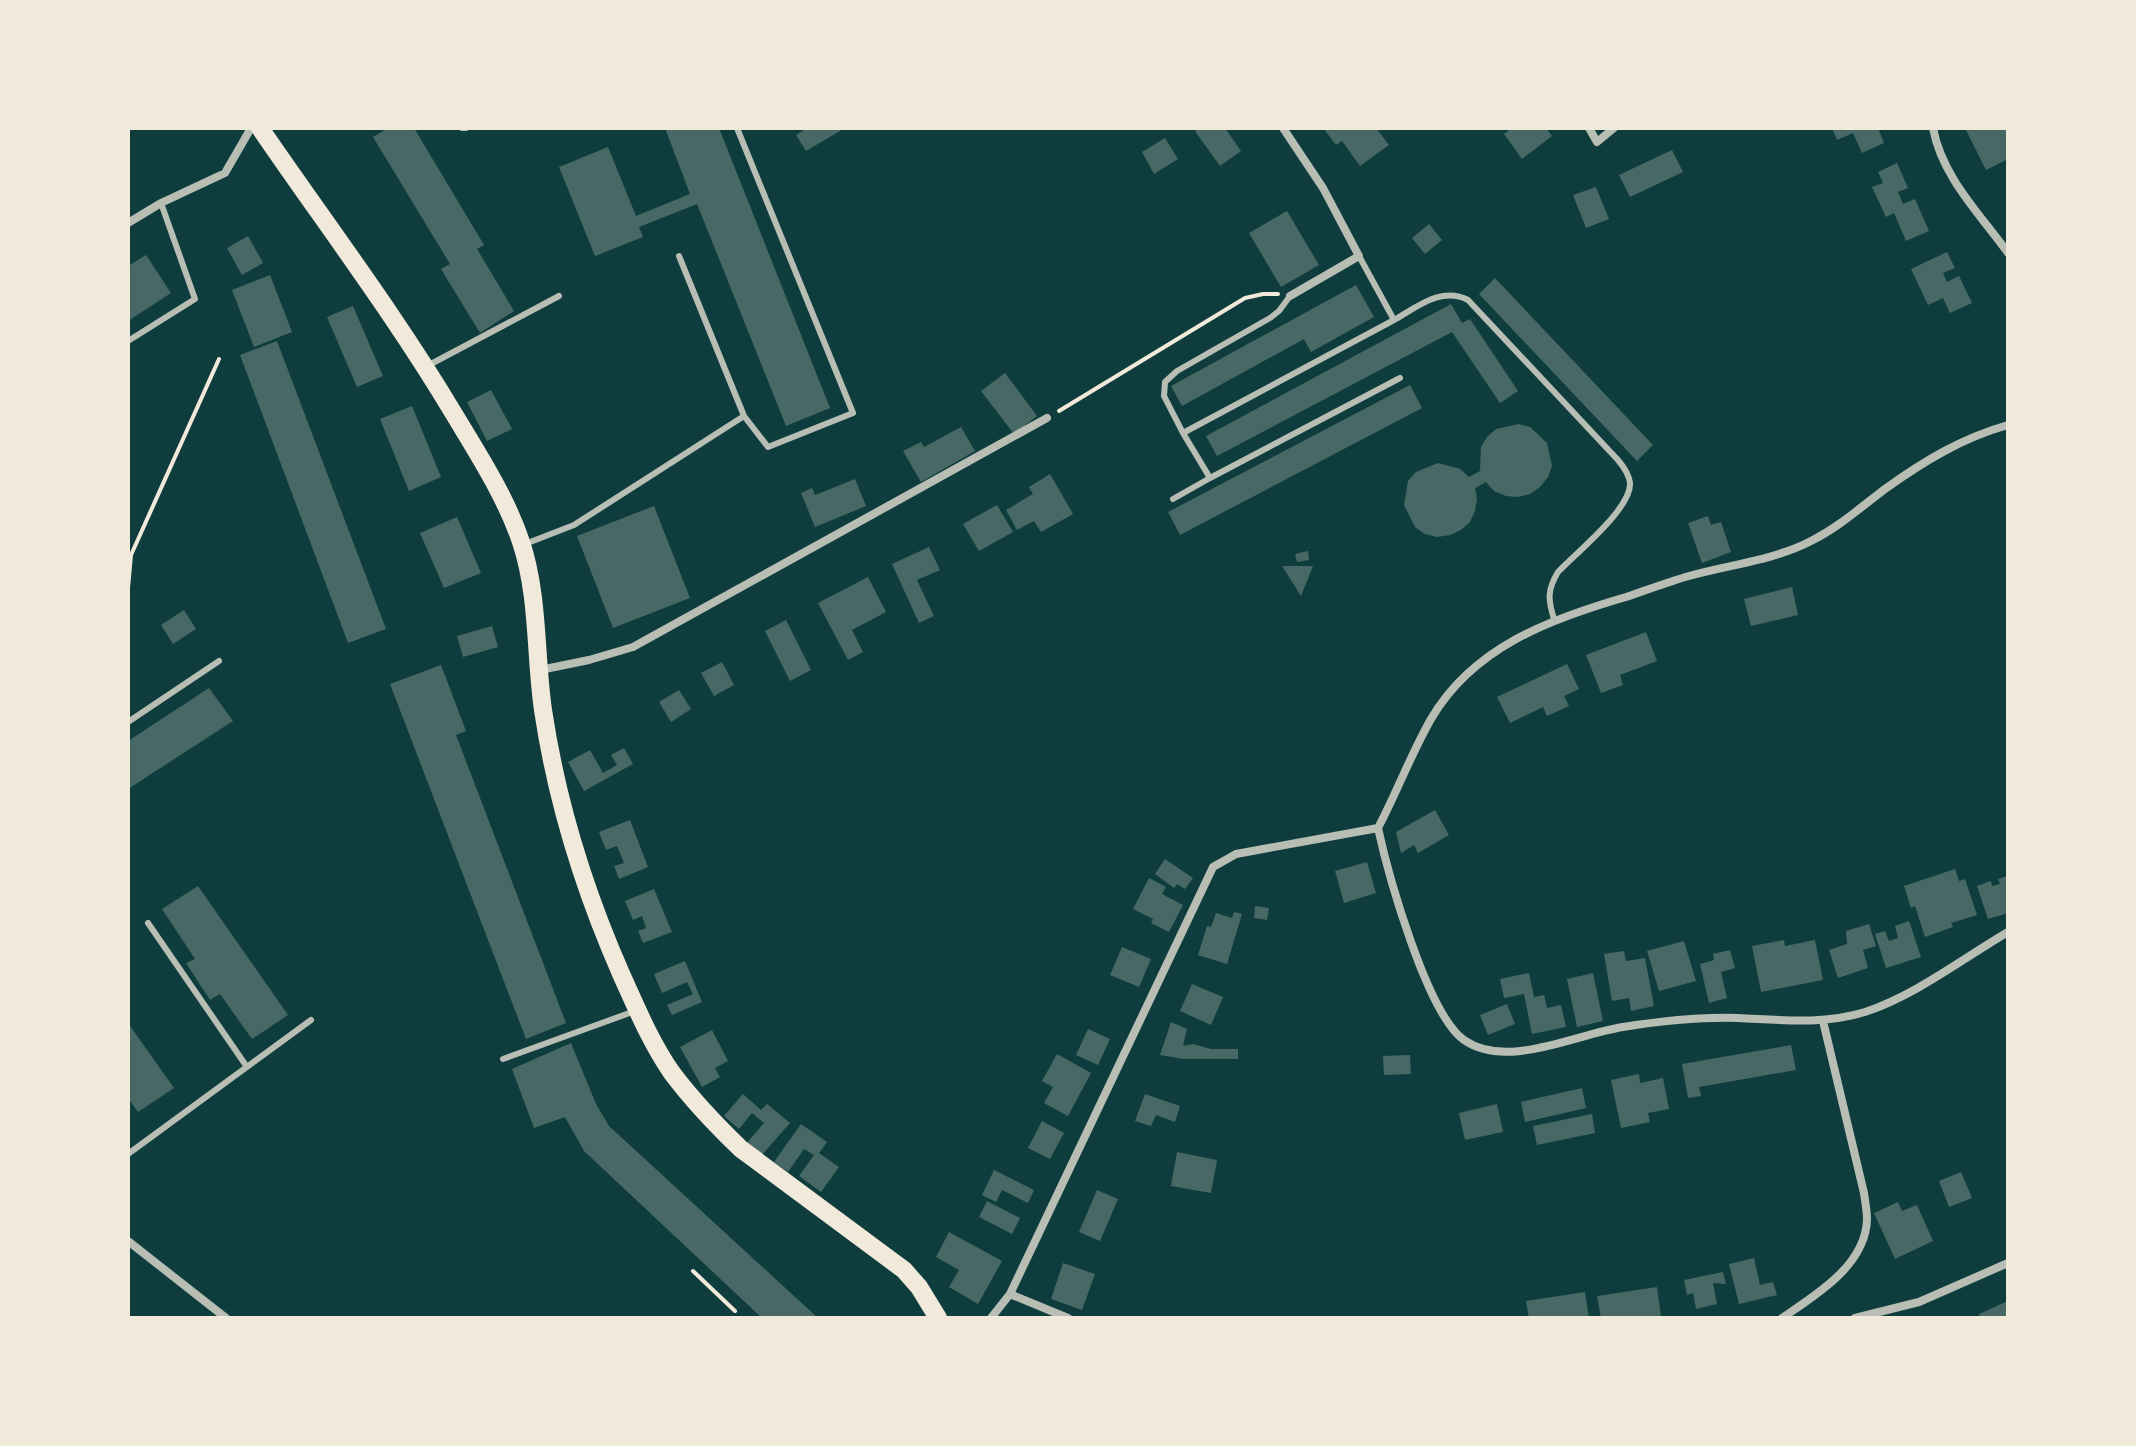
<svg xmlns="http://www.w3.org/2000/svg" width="2136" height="1446" viewBox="0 0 2136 1446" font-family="Overpass,sans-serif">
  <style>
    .building { fill: #486865 }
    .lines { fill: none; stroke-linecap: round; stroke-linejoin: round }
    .path { stroke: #f1e9da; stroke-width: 4 }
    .service { stroke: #b8beb3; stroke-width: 6 }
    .minor { stroke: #b8beb3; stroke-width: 8 }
    .primary { stroke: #f1e9da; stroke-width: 18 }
  </style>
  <rect width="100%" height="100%" fill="#0f3d3e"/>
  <!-- building -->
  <path class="building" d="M388,128h26l70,117 -7,4 37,62 -34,22 -39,-64 9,-5 -77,-127z
    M665,128h54l111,280 -44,18 -89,-222 -58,23 4,10 -48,19 -36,-89 49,-20 28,69 54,-22z
    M807,128h38l-39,23 -10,-16z
    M1199,128h26l16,23 -21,15 -25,-35z
    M1323,128h53l13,17 -29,21 -18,-25 -6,4z
    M1512,128h34l6,8 -30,23 -18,-25z
    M1832,128h46l6,15 -22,10 -9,-20 -16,7z
    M1965,128h43v31l-22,11z
    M1165,138l13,21 -24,15 -12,-22z
    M1672,150l11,22 -53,25 -11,-22z
    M1897,163l11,25 -10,4 5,12 12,-5 14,32 -23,10 -12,-28 -8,4 -14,-30 11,-4 -5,-11z
    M1596,187l13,32 -23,9 -13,-33z
    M1287,211l32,54 -38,22 -32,-54z
    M1429,224l13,16 -17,14 -13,-16z
    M248,236l15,27 -21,12 -15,-27z
    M1947,252l8,16 -12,5 4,9 12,-6 13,27 -22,10 -7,-15 -15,7 -17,-36z
    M146,255l25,38 -43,28v-55z
    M270,275l22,57 -38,15 -22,-57z
    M1495,278l158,167 -16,16 -158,-167z
    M1356,285l18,32 -63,35 -7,-13 -122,67 -11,-20z
    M1451,304l11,19 8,-4 48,72 -18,12 -48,-71 -235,124 -11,-20z
    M353,306l30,70 -26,11 -30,-70z
    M277,341l109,288 -38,14 -108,-288z
    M1005,373l32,43 -23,18 -33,-43z
    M1410,385l12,23 -242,127 -12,-23z
    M491,390l21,39 -25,12 -20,-39z
    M412,406l29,71 -32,14 -29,-72z
    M1519,424l11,3 17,16 5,23 -4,11 -8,10 -10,7 -12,3 -12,-1 -12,-5 -8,-9 -11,6 2,11 -2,12 -5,11 -9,8 -11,5 -13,2 -12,-3 -10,-7 -11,-22 4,-24 8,-9 22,-9 22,6 9,8 11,-6 1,-24 6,-10 9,-8z
    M961,427l14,24 -54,31 -18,-31 18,-9 3,5z
    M1050,474l23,40 -32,18 -7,-11 -17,9 -11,-20 27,-16 -4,-7z
    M855,479l11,27 -51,21 -14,-34 11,-5 3,7z
    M997,505l16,27 -34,19 -16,-27z
    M654,506l36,92 -77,30 -36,-92z
    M1708,516l3,9 10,-3 10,30 -29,11 -14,-40z
    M457,517l24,56 -37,15 -24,-55z
    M929,547l11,23 -23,10 17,36 -15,7 -27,-59z
    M1308,551l1,9 -12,2 -2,-8z
    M1282,566h31l-12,30z
    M868,577l18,35 -34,18 11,22 -15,8 -30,-57z
    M1792,587l6,28 -47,11 -7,-27z
    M184,610l12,19 -23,15 -12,-19z
    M786,620l25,50 -21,11 -25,-50z
    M492,626l6,21 -35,10 -6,-21z
    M1646,632l11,29 -37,14 3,10 -22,8 -15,-38z
    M722,662l12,23 -20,11 -13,-23z
    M1567,664l12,25 -15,7 5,10 -22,10 -4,-9 -33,16 -13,-26z
    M441,665l25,66 -10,4 110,288 -40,16 -136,-355z
    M209,688l24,33 -105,68v-48z
    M679,690l12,19 -20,13 -12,-20z
    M624,748l9,16 -49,27 -16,-29 22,-12 13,23 14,-8 -6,-10z
    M1435,810l14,25 -31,18 -4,-8 -13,8 -5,-21z
    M630,820l18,47 -29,12 -5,-13 10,-3 -7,-17 -11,4 -7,-18z
    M1165,859l28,19 -8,11 -8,-5 -3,4 -19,-14z
    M1367,862l9,31 -32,10 -9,-32z
    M1955,869l4,12 6,-2 12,36 -26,8 2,4 -28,10 -10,-31 -4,2 -7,-22z
    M2008,876v37l-20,6 -11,-33 14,-5 1,5 8,-2 -2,-5z
    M1149,878l17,9 -4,7 21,11 -14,27 -18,-9 2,-4 -20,-10z
    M198,886l90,129 -36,24 -32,-45 -10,6 -24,-37 9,-4 -33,-50z
    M654,889l18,43 -29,11 -5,-12 8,-3 -4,-12 -9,4 -8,-19z
    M1255,906l14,2 -2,12 -13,-2z
    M1234,912l8,2 -15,50 -29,-9 9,-29 4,1 5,-14 16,5z
    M1909,921l12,36 -35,11 -11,-34 10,-3 4,10 9,-3 -3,-12z
    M1869,924l7,22 -13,4 5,18 -30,10 -9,-28 18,-6 -1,-13z
    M1784,940l1,6 30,-6 8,40 -62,12 -9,-46z
    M1684,941l12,40 -37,10 -12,-40z
    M1122,947l29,12 -12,28 -29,-12z
    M1730,950l5,18 -14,4 6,26 -18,5 -9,-39 14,-4 -1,-6z
    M1624,951l2,10 19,-3 9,48 -23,5 -2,-13 -17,3 -8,-47z
    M685,961l17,41 -30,13 -5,-10 26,-11 -6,-12 -25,11 -8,-19z
    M1529,973l5,24 10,-2 3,13 14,-3 5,22 -34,7 -8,-40 -20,4 -4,-19z
    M1593,973l10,48 -26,6 -10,-48z
    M1192,984l31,13 -12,28 -31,-14z
    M1507,1004l8,20 -27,11 -8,-20z
    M1171,1022l16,7 -4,17 10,-2 18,5h27v10h-54l-24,-4z
    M128,1023l46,65 -36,24 -10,-14z
    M1088,1029l22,10 -12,26 -22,-10z
    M712,1030l16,31 -13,7 5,9 -18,10 -22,-40z
    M571,1043l25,61 13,22 209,192h-56l-178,-167 -19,-34 -31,11 -22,-59z
    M1791,1045l5,25 -97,17 2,9 -13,2 -6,-34z
    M1057,1054l34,19 -23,43 -24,-13 9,-16 -11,-6z
    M1410,1055l1,19 -27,1 -1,-19z
    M1639,1074l1,9 23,-5 6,31 -21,4 2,9 -29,6 -10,-48z
    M1582,1088l4,20 -61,14 -4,-20z
    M743,1094l18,16 6,-6 23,19 -29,33 -15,-12 18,-21 -12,-10 -13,16 -15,-13z
    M1145,1094l35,12 -5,16 -19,-7 -5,11 -16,-5z
    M1497,1104l6,28 -38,8 -6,-27z
    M1592,1114l3,19 -58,12 -4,-19z
    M1042,1121l22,12 -14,26 -22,-11z
    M801,1124l26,18 -8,11 20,14 -18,25 -22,-16 15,-21 -10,-6 -16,23 -14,-10z
    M1177,1152l40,8 -6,33 -40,-7z
    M994,1170l40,20 -6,13 -26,-13 -6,12 -14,-7z
    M1961,1172l11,26 -23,9 -10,-26z
    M1097,1190l21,9 -18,42 -21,-9z
    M987,1201l33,17 -8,16 -33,-17z
    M1898,1202l4,9 15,-6 16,36 -38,18 -21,-46z
    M949,1232l53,29 -24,43 -29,-17 10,-17 -23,-13z
    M1754,1258l6,27 13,-3 4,13 -38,9 -10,-40z
    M1063,1263l32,11 -13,36 -31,-11z
    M1723,1272l3,12 -13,-1 4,21 -21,5 -3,-16 -6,2 -3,-15z
    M1657,1287l4,30 -60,1 -4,-22z
    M1585,1292l4,26h-60l-3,-17z
    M2008,1301v17h-28l-1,-4z"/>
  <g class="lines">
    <!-- path -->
    <path class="path" d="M1059,411l186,-113 18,-4h15
      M128,588l3,-33 88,-196
      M693,1271l42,40"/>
    <!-- service -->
    <path class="service" d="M462,128h4
      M737,128l116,285 -85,34 -24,-31
      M1359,256l35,64c23,-13 48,-34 74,-20l150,160c5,6 11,14 12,23 2,25 -54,70 -72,89 -11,18 -10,28 -4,47
      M1394,320l-211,113 27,45 190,-100
      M128,341l67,-42 -34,-96
      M429,365l130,-69
      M1183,433l-19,-37 1,-14 12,-11 93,-53 9,-7 11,-15
      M1173,499l37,-21
      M525,544l49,-19 170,-109 -65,-160
      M128,722l91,-61
      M148,923l99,144
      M503,1059l132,-48
      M128,1154l183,-134"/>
    <!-- minor -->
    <path class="minor" d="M1283,128l40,60 36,68 -69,40
      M1589,128l8,14 17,-14
      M1933,128c9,49 47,86 75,125
      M128,223l33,-20 64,-30 26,-45
      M540,670l49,-10 44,-13 414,-229
      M1378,828c10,46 49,186 86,212 43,30 112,-6 159,-13 38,-6 77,-10 115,-9 44,2 84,7 127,-6 51,-17 97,-53 143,-80
      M1378,828c19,-36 33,-74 53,-109 42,-72 119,-100 195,-122 21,-7 42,-15 63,-21 39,-11 86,-16 122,-35 28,-14 50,-34 74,-52 39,-28 77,-51 123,-64
      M128,1241l98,77
      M1010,1294l58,24
      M991,1318l19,-24 203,-427 23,-13 142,-26
      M1782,1318c34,-23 84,-53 85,-99 0,-8 -2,-18 -3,-26l-41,-172
      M1855,1318l64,-16 89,-39"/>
    <!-- primary -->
    <path class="primary" d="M260,128c65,95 135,187 194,286 24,40 52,83 67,128 18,54 14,113 22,168 14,94 41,180 79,266 15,33 29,67 50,97 21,28 44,52 69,76l163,121 15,17 19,31"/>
  </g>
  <!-- border -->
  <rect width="2136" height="1446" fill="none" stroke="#f1e9da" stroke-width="260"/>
</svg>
